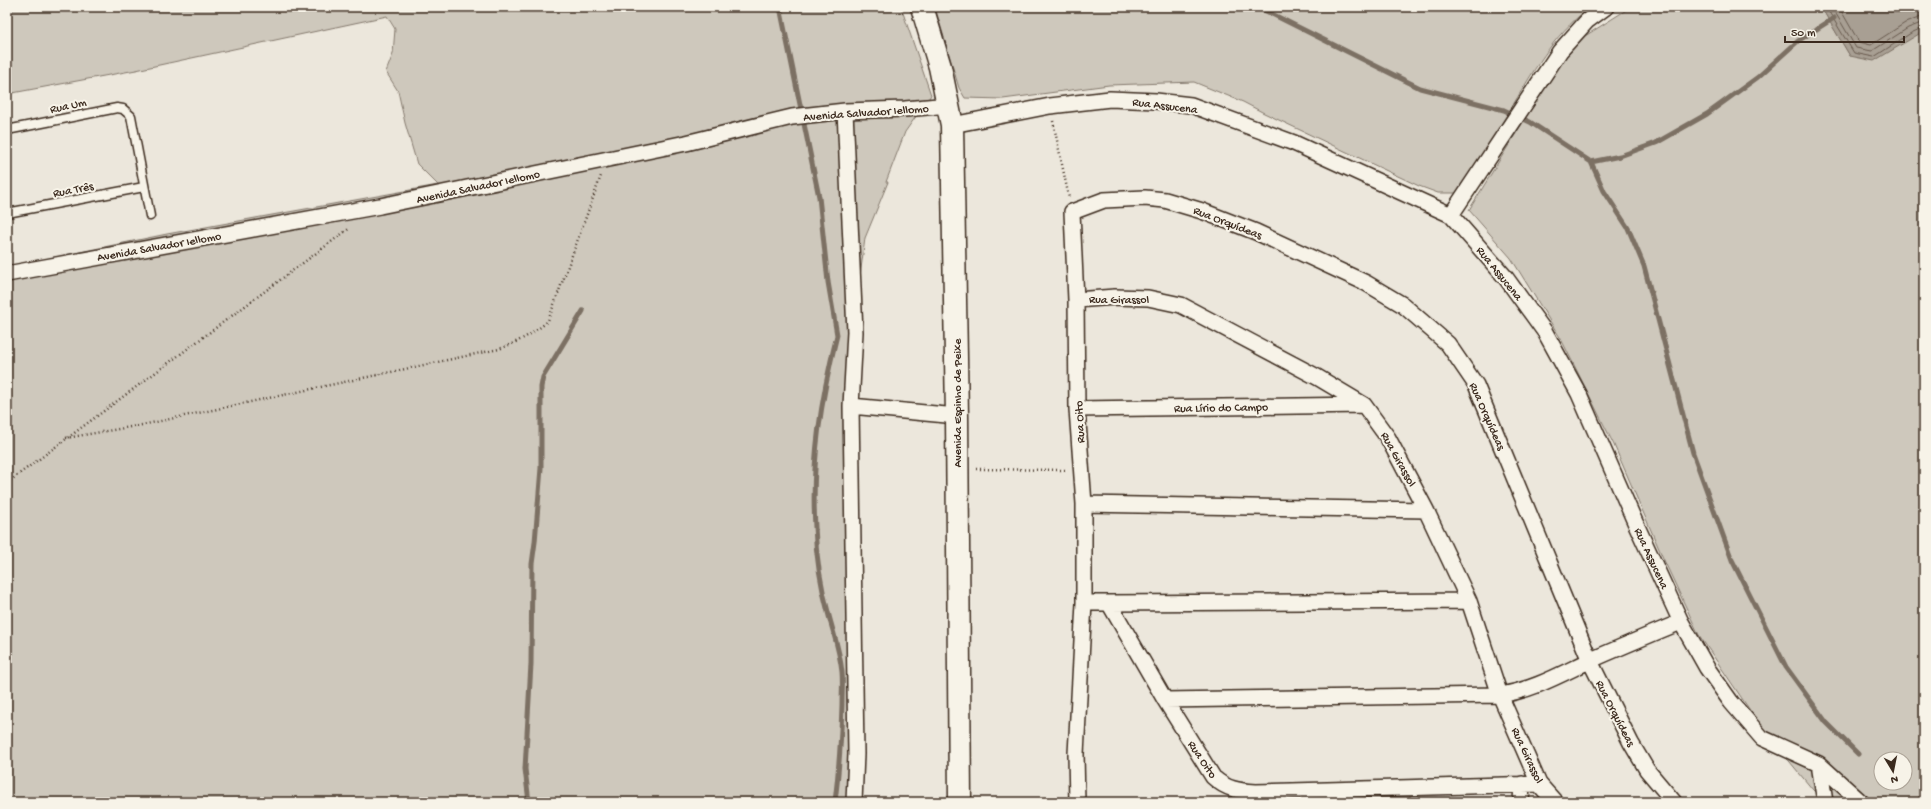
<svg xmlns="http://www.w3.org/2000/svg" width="1931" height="809" viewBox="0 0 1931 809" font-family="'Gochi Hand',sans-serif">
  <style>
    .green { fill: #cec8bc; stroke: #84796d; fill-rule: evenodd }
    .water { fill: #a89f93; stroke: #7c7064 }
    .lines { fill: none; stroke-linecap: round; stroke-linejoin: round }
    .shore { stroke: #67594d; stroke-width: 1 }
    .stream { stroke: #7c7064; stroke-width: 5 }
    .lane-casing { stroke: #3b2a1e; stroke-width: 11 }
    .street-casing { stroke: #3b2a1e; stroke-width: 18 }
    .secondary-casing { stroke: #3b2a1e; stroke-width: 25 }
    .path { stroke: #3b2a1e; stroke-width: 2.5; stroke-dasharray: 1 3; stroke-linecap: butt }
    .lane { stroke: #f7f3e8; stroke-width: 8 }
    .street { stroke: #f7f3e8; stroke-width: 15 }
    .secondary { stroke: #f7f3e8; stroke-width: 22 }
    .labels { text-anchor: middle; stroke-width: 4; stroke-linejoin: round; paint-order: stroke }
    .street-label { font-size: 12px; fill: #3b2a1e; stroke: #f7f3e8 }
  </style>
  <rect width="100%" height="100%" fill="#ece7dc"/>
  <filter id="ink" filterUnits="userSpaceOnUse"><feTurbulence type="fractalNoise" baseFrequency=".025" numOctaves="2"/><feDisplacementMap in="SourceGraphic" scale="8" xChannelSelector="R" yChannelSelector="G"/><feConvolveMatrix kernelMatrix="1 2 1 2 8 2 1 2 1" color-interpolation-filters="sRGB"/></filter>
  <g filter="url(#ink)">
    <!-- green -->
    <path class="green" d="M7,7h894l30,88 -26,37 -19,50h2l-23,56 -10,78 -6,108 13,233 -3,145h-852v-535l160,-33 271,-49 -21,-21 -12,-41 -7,-32 -12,-19 7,-18 2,-25 -8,-13 -251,54 -129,24z
      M935,7h655c-40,31 -56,64 -82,106 -16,27 -34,53 -51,80h-19l-19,-7 -155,-73 -21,-11 -49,-20 -85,3 -106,14 -38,-1 -6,-10z
      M1631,7h190l29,49 63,-20 11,-5v771h-99l-12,-12 -51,-62 -63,-93 -36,-77 -49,-113 -53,-106 -50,-81 -42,-48 87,-142 29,-32zM1881,759h24v24h-24z
      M1437,798v4h-172z"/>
    <!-- water -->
    <path class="water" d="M1821,7h103v24l-50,30 -24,-5z"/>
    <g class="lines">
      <!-- shore -->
      <path class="shore" d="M1826,7l28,46 20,4 37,-24 13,-6
        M1832,7l24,41 16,3 36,-23 16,-6
        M1839,7l20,35 12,3 34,-22 19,-7"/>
      <!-- stream -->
      <path class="stream" d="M780,7l39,190 9,85 8,47 1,6c-16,64 -26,126 -22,192 1,30 6,60 14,89 5,19 11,36 13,56 1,11 0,22 0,33 -1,33 -3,65 -7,97
        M1258,7l162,81 84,22 26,12 61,40 13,29 24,37 16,38 49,187 39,107 54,107 40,55 32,32
        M1591,162l29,-6 36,-13 51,-29 51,-37 40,-36 36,-23
        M529,802l-4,-33 6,-105 1,-100 3,-22 6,-74v-81l2,-10 40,-66"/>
      <defs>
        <path id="lane" d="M7,130l110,-22 6,1 8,7 19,100
          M7,213l137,-26"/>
        <path id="street" d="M845,111l10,221 -4,74 5,348 -2,48
          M952,125l98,-19 60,-7 46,2 35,4 103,38 157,72 55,63 39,54 34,62 56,128 46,100 26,46 24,34 31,36 57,26 42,38
          M1451,215l109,-164 27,-30 19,-14
          M7,274l373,-68 306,-63 106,-26 53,-6 60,-2 44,-4
          M1076,300l39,-3 33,1 33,7 136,72 47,28 24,33 38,72 43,91 31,94 39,89 16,18
          M851,406l106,10
          M1077,409l287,-4
          M1084,504l342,6
          M1109,603l360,-2
          M1165,700l335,-5c34,-5 61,-21 91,-35 30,-13 60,-26 90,-38
          M1819,764l6,38
          M1539,784l-283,8c-18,-1 -30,-3 -43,-15l-48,-77 -56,-97h-25v-99l-7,-95 -1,-109 -4,-88 32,-12 41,-2 20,2 37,11 54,21 110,51 37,22 45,39 28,41 114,276 41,82 16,27 27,32
          M1077,802l-1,-48 8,-151
          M1521,802l1,-18"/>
        <path id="secondary" d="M922,7l18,60 12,58 5,291 3,386"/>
      </defs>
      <!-- lane casing -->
      <use href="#lane" class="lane-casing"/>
      <!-- street casing -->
      <use href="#street" class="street-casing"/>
      <!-- secondary casing -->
      <use href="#secondary" class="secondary-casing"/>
      <!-- path -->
      <path class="path" d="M1053,121l16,77
        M66,438l76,-13 357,-76c19,-7 34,-15 49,-28l53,-145
        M976,469l91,1
        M7,483l343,-255"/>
      <!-- lane -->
      <use href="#lane" class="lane"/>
      <!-- street -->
      <use href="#street" class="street"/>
      <!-- secondary -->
      <use href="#secondary" class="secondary"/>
    </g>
  </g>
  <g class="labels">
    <!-- street labels -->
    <g class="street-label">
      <text transform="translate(68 105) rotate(-12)" y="4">Rua Um</text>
      <text transform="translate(1165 105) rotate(7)" y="4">Rua Assucena</text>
      <text transform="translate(866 112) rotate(-4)" y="4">Avenida Salvador Iellomo</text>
      <text transform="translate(478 186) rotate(-12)" y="4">Avenida Salvador Iellomo</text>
      <text transform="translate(73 189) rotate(-11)" y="4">Rua Três</text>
      <text transform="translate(1228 222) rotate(21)" y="4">Rua Orquídeas</text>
      <text transform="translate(159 246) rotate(-10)" y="4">Avenida Salvador Iellomo</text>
      <text transform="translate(1500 273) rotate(51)" y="4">Rua Assucena</text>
      <text x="1119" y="303">Rua Girassol</text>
      <text transform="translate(957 403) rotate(-90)" y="4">Avenida Espinho de Peixe</text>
      <text transform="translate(1221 407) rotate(-1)" y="4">Rua Lírio do Campo</text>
      <text transform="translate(1488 416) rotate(66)" y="4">Rua Orquídeas</text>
      <text transform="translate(1079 422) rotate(-93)" y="4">Rua Oito</text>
      <text transform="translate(1399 459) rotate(61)" y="4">Rua Girassol</text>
      <text transform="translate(1652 558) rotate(65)" y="4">Rua Assucena</text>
      <text transform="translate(1616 713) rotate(63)" y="4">Rua Orquídeas</text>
      <text transform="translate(1528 755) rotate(65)" y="4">Rua Girassol</text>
      <text transform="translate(1203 759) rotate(56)" y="4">Rua Oito</text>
    </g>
  </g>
  <!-- margin -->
  <rect width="1931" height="809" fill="none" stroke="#f7f3e8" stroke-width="24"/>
  <rect x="12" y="12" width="1907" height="785" fill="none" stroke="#3b2a1e" stroke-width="1.5" filter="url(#ink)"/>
  <!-- north arrow -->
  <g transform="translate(1893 771) rotate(170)"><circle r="19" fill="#f7f3e8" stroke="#aca397"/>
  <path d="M0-3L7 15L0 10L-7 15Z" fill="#3b2a1e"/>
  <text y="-6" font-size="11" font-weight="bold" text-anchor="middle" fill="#3b2a1e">N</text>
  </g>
  <!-- scale -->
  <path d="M1785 36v6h119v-6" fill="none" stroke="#3b2a1e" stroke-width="2"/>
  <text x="1791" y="36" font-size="12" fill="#3b2a1e" stroke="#f7f3e8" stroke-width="3" paint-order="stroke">50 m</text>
</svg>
